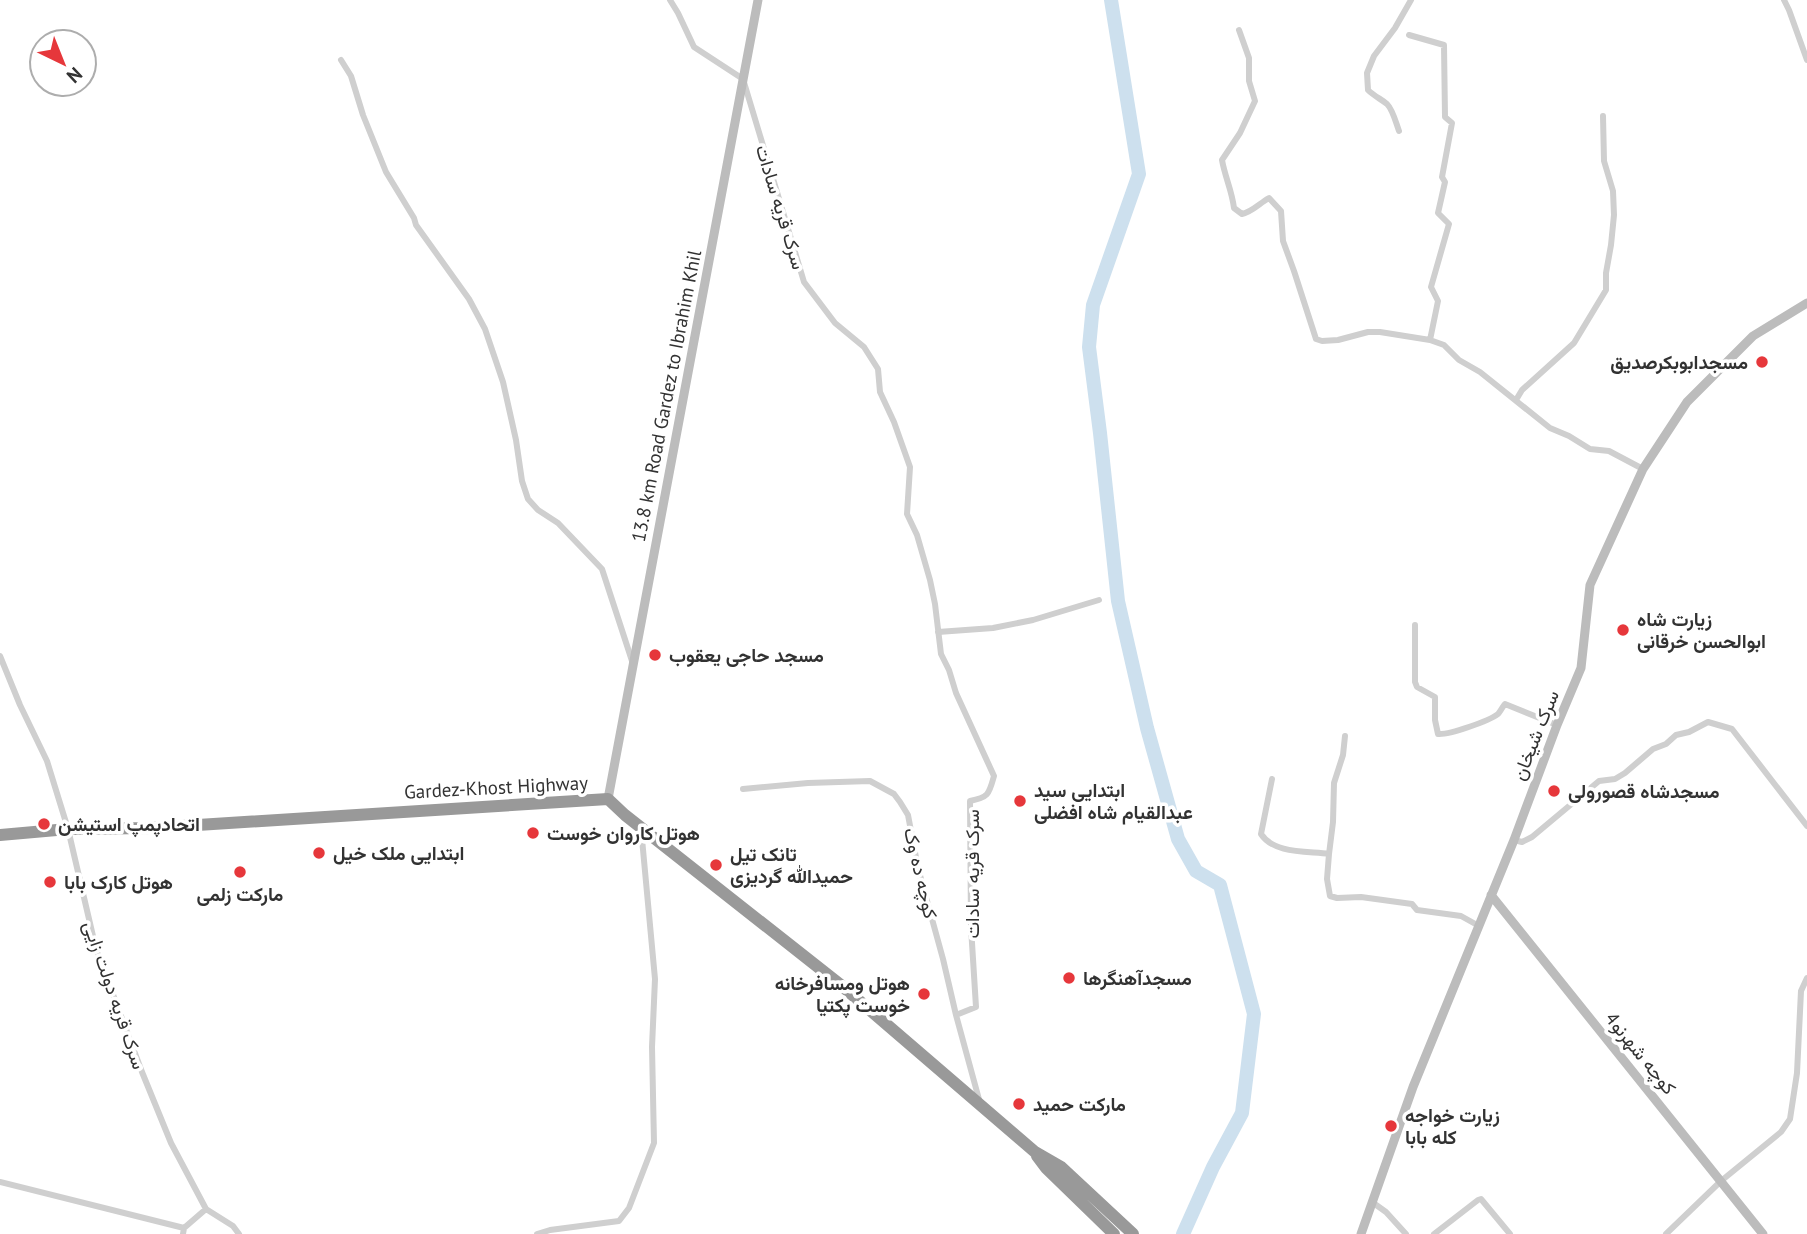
<svg xmlns="http://www.w3.org/2000/svg" width="1807" height="1234" viewBox="0 0 1807 1234" font-family="'PT Sans',Vazirmatn,sans-serif">
  <style>
    .lines { fill: none; stroke-linecap: round; stroke-linejoin: round }
    .river { stroke: #cde0ee; stroke-width: 14 }
    .street { stroke: #cfcfcf; stroke-width: 6 }
    .secondary { stroke: #bcbcbc; stroke-width: 9 }
    .highway { stroke: #999; stroke-width: 12 }
    .poi-dot { fill: #e6373b; stroke: #fff; stroke-width: 2.5 }
    .labels { text-anchor: middle; stroke-width: 7; stroke-linejoin: round; paint-order: stroke }
    .street-label { font-size: 19px; fill: #323232; stroke: #fff }
    .poi-label { font-size: 19px; font-weight: bold; fill: #323232; stroke: #fff; text-anchor: start }
  </style>
  <rect width="100%" height="100%" fill="#fff"/>
  <g class="lines">
    <!-- river -->
    <path class="river" d="M1111,0l28,174 -46,131 -4,42 11,86 18,168 29,127 31,111 18,32 24,14 34,129 -12,99 -29,54 -30,67"/>
    <!-- street -->
    <path class="street" d="M670,0l8,13 16,34 49,32 61,203 31,41 29,24 14,22 2,23 14,30 16,45 -3,47 10,21 13,45 5,24 6,50 8,16 7,23 38,83c-5,18 -5,21 -24,25l1,126 5,80 -20,8
      M1784,0l5,10 18,50
      M1239,30l10,28v23l6,20 -15,32 -18,27c3,17 10,31 12,48l8,6c10,-2 18,-11 27,-16l12,13 2,30 11,30 22,68 6,2 16,-1 30,-8h12l50,8 14,5 15,15 21,12 70,56 19,8 21,13 19,2 34,18
      M1409,35l35,10 1,72 7,6 -10,54 3,5 -7,31 11,11 -18,63 7,14 -8,39
      M341,60l10,16 12,39 23,57 28,46 2,7 53,74 16,30 18,53 13,58 6,41 6,18 10,11 20,13 44,46 31,95
      M1399,131c-3,-8 -6,-21 -12,-27 -6,-5 -13,-8 -19,-14l-1,-17 7,-17 21,-28 16,-28
      M1516,400l6,-10 52,-47 32,-53v-17l5,-28 3,-30 -1,-24 -9,-30 -1,-45
      M1415,625v57l2,5 18,10v23l3,14c11,1 51,-13 60,-20 2,-2 5,-8 7,-10l52,21
      M938,632l55,-4 40,-8 66,-20
      M0,656l20,49 27,56 21,68 28,120 46,123 29,71 35,66 27,17 6,8
      M1345,736l-2,19 -9,28 -1,39 -4,32 -2,25 3,17 7,2 24,-1 51,7 5,6 44,6 18,10
      M1272,779l-11,55c13,20 46,17 68,20
      M743,789l65,-6 62,-2 24,13 6,8 8,13 10,53 25,91 13,56 24,88
      M1514,840l8,2 10,-5 67,-56 16,-2 10,-6 28,-24 13,-5 10,-9 13,-3 19,-10 24,7 75,97
      M0,1182l184,46
      M1372,1202l14,10 20,22
      M183,1234l1,-6 22,-19
      M537,1234l13,-4 69,-9 10,-13 25,-65 -2,-96 3,-68 -14,-151
      M1434,1234l44,-34 3,-1 29,35
      M1666,1234l55,-53 60,-49 9,-13 7,-46 4,-82 6,-13"/>
    <!-- secondary -->
    <path class="secondary" d="M608,799l150,-799
      M1491,895l272,339
      M1361,1234l52,-147 101,-247 43,-115 24,-57 9,-83 53,-116 44,-67 66,-66 54,-33"/>
    <!-- highway -->
    <path class="highway" d="M0,835l68,-6 83,-1 457,-29 17,16 217,171 193,166 26,15 72,67
      M1037,1156l9,12 68,66"/>
  </g>
  <!-- markers -->
  <g class="poi-dot">
    <circle cx="1762" cy="362" r="7"/>
    <circle cx="1623" cy="630" r="7"/>
    <circle cx="655" cy="655" r="7"/>
    <circle cx="1554" cy="791" r="7"/>
    <circle cx="1020" cy="801" r="7"/>
    <circle cx="44" cy="824" r="7"/>
    <circle cx="533" cy="833" r="7"/>
    <circle cx="319" cy="853" r="7"/>
    <circle cx="716" cy="865" r="7"/>
    <circle cx="240" cy="872" r="7"/>
    <circle cx="50" cy="882" r="7"/>
    <circle cx="1069" cy="978" r="7"/>
    <circle cx="924" cy="994" r="7"/>
    <circle cx="1019" cy="1104" r="7"/>
    <circle cx="1391" cy="1126" r="7"/>
  </g>
  <g class="labels">
    <!-- street labels -->
    <g class="street-label">
      <text transform="translate(781 207) rotate(73)" y="7">سرک قریه سادات</text>
      <text transform="translate(666 396) rotate(-79)" y="7">13.8 km Road Gardez to Ibrahim Khil</text>
      <text transform="translate(1535 735) rotate(-68)" y="7">سرک شیخان</text>
      <text transform="translate(496 787) rotate(-3)" y="7">Gardez-Khost Highway</text>
      <text transform="translate(921 873) rotate(77)" y="7">کوچه ده وک</text>
      <text transform="translate(972 874) rotate(-90)" y="7">سرک قریه سادات</text>
      <text transform="translate(115 995) rotate(71)" y="7">سرک قریه دولت زایی</text>
      <text transform="translate(1641 1053) rotate(51)" y="7">کوچه شهرنو4</text>
    </g>
    <!-- poi labels -->
    <g class="poi-label">
      <text x="1748" y="369" text-anchor="end">مسجدابوبکرصدیق</text>
      <text x="1637" y="626">زیارت شاه<tspan x="1637" dy="22">ابوالحسن خرقانی</tspan></text>
      <text x="669" y="662">مسجد حاجی یعقوب</text>
      <text x="1034" y="797">ابتدایی سید<tspan x="1034" dy="22">عبدالقیام شاه افضلی</tspan></text>
      <text x="1568" y="798">مسجدشاه قصورولی</text>
      <text x="58" y="831">اتحادپمپ استیشن</text>
      <text x="547" y="840">هوتل کاروان خوست</text>
      <text x="333" y="860">ابتدایی ملک خیل</text>
      <text x="730" y="861">تانک تیل<tspan x="730" dy="22">حمیدالله گردیزی</tspan></text>
      <text x="64" y="889">هوتل کارک بابا</text>
      <text x="240" y="901" text-anchor="middle">مارکت زلمی</text>
      <text x="1083" y="985">مسجدآهنگرها</text>
      <text x="910" y="990" text-anchor="end">هوتل ومسافرخانه<tspan x="910" dy="22">خوست پکتیا</tspan></text>
      <text x="1033" y="1111">مارکت حمید</text>
      <text x="1405" y="1122">زیارت خواجه<tspan x="1405" dy="22">کله بابا</tspan></text>
    </g>
  </g>
  <!-- north arrow -->
  <g transform="translate(63 63) rotate(137)"><circle r="33" fill="#ffffff" stroke="#adadad" stroke-width="2"/>
  <path d="M0-5L12 26L0 18L-12 26Z" fill="#e6373b"/>
  <text y="-10" font-size="19" font-weight="bold" text-anchor="middle" fill="#323232">N</text>
  </g>
</svg>
